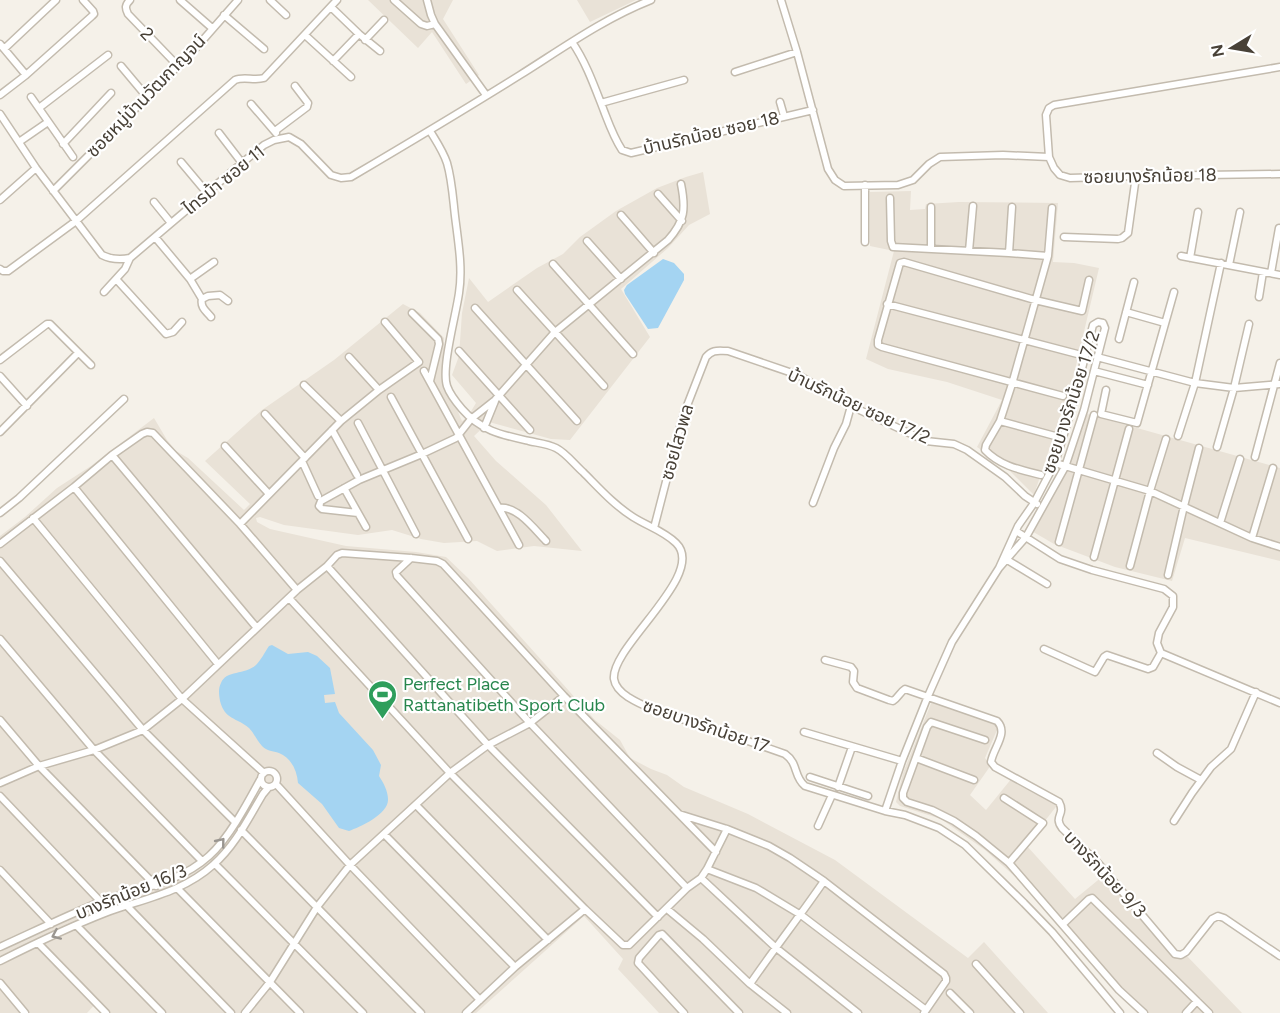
<svg xmlns="http://www.w3.org/2000/svg" width="1280" height="1013" viewBox="0 0 1280 1013" font-family="Figtree,'Noto Sans Thai',sans-serif">
  <style>
    .residential { fill: #e9e2d7 }
    .water { fill: #a4d4f2 }
    .lines { fill: none; stroke-linecap: round; stroke-linejoin: round }
    .minor-casing { stroke: #c3bbae; stroke-width: 9 }
    .minor { stroke: #fff; stroke-width: 6 }
    .oneway { stroke: #9a9691 }
    .labels { text-anchor: middle; stroke-width: 4.5; stroke-linejoin: round; paint-order: stroke }
    .street-label { font-size: 18px; fill: #484137; stroke: #fff }
    .leisure-label { font-size: 18px; fill: #27864d; stroke: #fff; text-anchor: start }
  </style>
  <rect width="100%" height="100%" fill="#f5f1e9"/>
  <!-- residential -->
  <path class="residential" d="M368,0h85l-10,19 36,56 -13,9 -34,-52 -14,16z
    M577,0h59l-46,22z
    M703,172l7,42 -21,11 -21,23 -47,41 29,48 -80,103 -19,-1 -62,-17 -15,14 22,25 50,44 36,46 -48,-5 -37,5 -20,-10 -33,2 -23,-4 -29,-9 -34,5 -74,-10 -24,-8 -4,1 1,4 13,7 76,17 70,6 30,5 22,21 127,142 25,20 10,18 21,11 16,6 17,12 64,27 87,46 133,98 16,-16 64,71h-389l-41,-44 5,-10 -39,-43 -108,97h-366l-12,-12 -11,12h-87v-477l25,-19 32,-29 34,-22 63,-48 13,22 9,11 12,7 56,52 6,-6 -45,-43 57,-51 72,-50 69,-56 17,9 24,25v42l18,41 5,-3 9,-15 -24,-28 7,-19 3,-43 7,-35 19,24 49,-34 26,-14 17,-17 36,-26 41,-23 29,-11z
    M911,191l-1,19 15,-1 1,-5 33,-2 99,1 -5,59 21,1 25,5 -25,106 -40,121 -29,-29 -28,-19 25,-47 -55,-18 -59,-13 -22,-10 28,-108 -24,-5v-54z
    M1087,414l193,54v93l-95,-23 -13,43 -57,-14 -61,-23 -24,-14 35,-55z
    M932,701l68,22 -15,35 6,7 -21,30 16,15 26,-32 47,25 -33,42 49,54 28,-23 72,79 10,-1 57,59h-101l-111,-123 -45,-40 -44,-31 -41,-13 -4,-4 7,-29z"/>
  <!-- water -->
  <path class="water" d="M663,259l11,4 10,11v6l-26,48 -10,1 -23,-35 -1,-4 3,-5z
    M272,645l16,9 20,-2 9,4 13,12 5,26 -11,1 1,8 10,-1 4,11 34,37 8,15 -2,11c4,6 9,15 9,23 1,15 -28,28 -39,32l-10,-3 -17,-24 -24,-21c-1,-13 -7,-25 -19,-30 -6,-2 -12,-2 -17,-7 -5,-5 -8,-13 -13,-18 -13,-11 -24,-8 -29,-27 -1,-7 -2,-12 1,-18 5,-13 24,-8 35,-18 5,-5 9,-13 13,-19z"/>
  <g class="lines">
    <defs>
      <path id="minor" d="M130,0c-5,5 -5,8 -2,14l50,52
        M180,0l32,28
        M270,0l16,15
        M394,0l27,24 6,2 8,-2
        M427,0l4,15 4,9 51,71
        M781,0l16,52 31,117 7,11 9,6 54,-1 15,-5 16,-16 11,-7 63,-2 46,2
        M331,7l28,27 21,17
        M224,15l40,34
        M305,35l46,42
        M365,40l19,-20
        M572,42c14,20 23,46 32,69 5,13 10,27 18,39l9,3 182,-43
        M0,44l26,31
        M4,49l52,-49
        M333,61l26,-27
        M121,66l26,31
        M1280,67l-226,38 -5,3 -3,7 3,42 5,11 6,7 10,3 66,-2 144,-2
        M735,72l62,-20
        M0,95l26,-20 66,-59 2,-2 -1,-3 -10,-11
        M31,97l42,60
        M780,102l4,14
        M601,103l83,-23
        M251,104l25,29
        M39,108l69,-53
        M0,114l36,54 66,87c10,5 18,5 28,3l112,-95 22,-18 10,-5 15,-3 12,7 30,31 10,3 10,-1c56,-33 113,-67 169,-102 43,-27 83,-56 131,-75
        M275,131l32,-24 1,-4 -13,-17
        M430,131c6,10 13,20 17,32 5,17 6,36 8,53 3,25 8,52 4,77 -3,22 -18,75 -12,93 3,9 9,16 15,23 19,22 40,26 67,32 9,2 19,3 27,7 10,5 18,16 27,24 16,16 31,33 50,45 14,9 31,14 43,26 32,31 -66,104 -62,136 1,7 8,14 14,18 19,12 42,18 63,25 31,10 63,21 94,32 14,10 8,22 20,32l80,25 20,4 21,8 13,5 26,17 59,58 28,29 68,81
        M219,133l23,30
        M19,142l29,-20
        M63,144l48,-51
        M181,162l26,31
        M53,191l142,-142 43,-49
        M658,194l24,27
        M890,198l1,43 2,6 116,6 39,3
        M0,200l36,-32
        M154,202l17,21
        M621,215l33,38
        M155,237l35,42 12,20 6,-3 12,-1 8,6
        M1064,237l54,2 4,-1 6,-5 8,-57
        M587,241l34,38
        M865,242v-57
        M931,249v-42
        M969,251l4,-45
        M1009,253l3,-46
        M1181,256l99,19
        M1190,258l8,-46
        M553,264l80,90
        M1229,265l11,-53
        M0,269l3,2h5l68,-50 159,-141c9,-4 19,1 29,-2l73,-78
        M1271,273l8,-45
        M116,279l50,55 7,-2 9,-10
        M190,279l24,-17
        M517,290l87,96
        M104,292l21,-23 5,-11
        M1259,297l4,-25
        M202,299c-2,8 4,12 9,18
        M887,304l198,52
        M475,308l102,113
        M1126,312l39,11
        M412,313l26,26 1,5 -9,37
        M1119,339l15,-57
        M459,351l71,79
        M349,357l30,33
        M1097,357l98,26 39,5 46,-4
        M0,360l47,-36h3l41,41
        M424,371l95,174
        M1094,371l54,14
        M0,376l27,30
        M304,385l37,36
        M1106,390l-5,24 36,9 37,-131
        M1063,396l-181,-49 -4,-2v-5l22,-77 4,-1 131,38 47,11 7,-31
        M391,397l77,142
        M265,414l40,44
        M1000,421l55,15
        M358,423l58,111
        M484,428l11,-27
        M332,430l25,45
        M0,432l78,-79
        M1178,436l17,-53 26,-120
        M225,446l44,48
        M1217,447l17,-59 15,-64
        M112,455l145,173
        M1255,457l25,-94
        M302,461l16,35
        M1055,463l95,28 102,47 28,9
        M1041,475c-20,-5 -41,-9 -56,-25l1,-5 14,-24 12,-37 36,-128 4,-48
        M74,487l144,177
        M344,488l22,39
        M813,503l21,-55 12,-24 5,-18
        M499,508c18,-3 36,22 47,33
        M0,513l19,-15 105,-99
        M358,513l-36,-4 -3,-3 2,-5 38,-21 63,-26 34,-16 15,-19 24,-19 60,-68 113,-92c17,-19 18,-31 13,-56
        M33,518l149,181 82,74
        M1220,523l20,-64
        M240,524l101,-103 38,-31 40,-28 -34,-40
        M654,528l29,-112 23,-59c7,-8 12,-6 22,-6l70,24 53,31 75,35 28,3 13,6 38,27 20,19 12,8
        M1016,531l44,28 32,11 72,19 9,7v11l-14,26 -2,10 4,10 119,50
        M1252,538l21,-70
        M1059,542l35,-127
        M0,544l74,-57 38,-32 30,-21 5,-2 6,1 87,91 57,66
        M1094,557l35,-128
        M411,558l-15,14 1,4 133,147 157,165
        M1004,558l43,26
        M0,561l143,169 92,92
        M327,566l161,179 170,172
        M1130,566l20,-75 16,-52
        M1168,575l16,-69 15,-58
        M289,598l161,175 135,136
        M0,639l94,111 108,111
        M1044,649l51,23 9,-15 3,-2 41,14 5,-2 8,-14
        M825,660l26,7 3,4 -1,11 4,6 32,12 4,1c5,-3 7,-9 12,-12l92,32c12,12 -4,27 -6,41l4,5 64,35c7,13 -6,14 3,26l36,35 77,91 6,1 5,-3 26,-33 6,-3 6,2 56,38
        M0,720l39,46 117,120
        M804,732l98,29
        M985,740l-54,-18 -4,5 -24,66v5l4,4 25,8 22,11 22,15 33,27 110,127 25,23
        M1157,753l20,14 24,13
        M916,758l58,22
        M261 779a8 8 0 1 1 16 0a8 8 0 1 1-16 0Z
        M810,777l58,19
        M0,783l39,-17 55,-16 49,-20 39,-31 115,-109 30,-24 10,-11 5,-2 69,5 26,3 6,3 121,132 152,156
        M276,784l74,81 130,135
        M838,787l14,-40
        M0,796l101,106
        M1004,798l39,25 -34,40
        M416,805l132,135
        M885,811l17,-50 26,-65 24,-54 47,-74 27,-31 39,-70 19,-57 21,-82 -2,-5 -5,-1 -5,3 -21,83 -17,55 -21,40 -16,23 -19,42
        M679,814l48,15 42,17 21,12 34,23 120,93 2,4v3l-22,32
        M1174,821l18,-28 19,-26 20,-18 25,-57
        M818,826l14,-31
        M241,830l180,183
        M384,834l131,133
        M215,864l148,149
        M707,869l49,19 45,27 125,95
        M0,870l51,54
        M701,878l74,69 83,66
        M178,889l122,124
        M122,895l5,11 104,107
        M667,909l36,30 47,45 37,29
        M1063,924l26,-25 3,-1 117,115
        M77,926l85,87
        M38,943l68,70
        M0,947c33,-15 66,-31 100,-45 38,-14 78,-18 109,-46 20,-18 38,-52 51,-76
        M0,961c34,-17 69,-34 105,-48 37,-14 77,-20 108,-48 22,-19 35,-46 50,-71l5,-6
        M976,964l44,49
        M0,983l25,30
        M750,984c24,-35 50,-68 74,-103
        M950,993l20,20
        M245,1013l25,-31 47,-75 33,-42 100,-92 38,-28 42,-22 34,-27
        M466,1013l49,-46 70,-58 38,36h6l58,-57 14,-10 6,-9 20,-40
        M684,1013l-46,-50 1,-5 20,-23 3,-1 77,79
        M1186,1013l11,-12"/>
    </defs>
    <!-- minor casing -->
    <use href="#minor" class="minor-casing"/>
    <!-- minor -->
    <use href="#minor" class="minor"/>
  </g>
  <!-- one-way arrows -->
  <defs><path id="oneway-chevron" d="M-2-3.5L2.5 0L-2 3.5" fill="none" stroke-width="1.6" stroke-linecap="round" stroke-linejoin="round" transform="scale(1.5)"/></defs>
  <g class="oneway">
    <use href="#oneway-chevron" transform="translate(221 842) rotate(-51)"/>
    <use href="#oneway-chevron" transform="translate(56 935) rotate(156)"/>
  </g>
  <!-- icons -->
  <defs>
    <symbol id="stadium-pin" viewBox="-11 -11 22 30"><path d="M0 17L-7.5 6A9.5 9.5 0 1 1 7.5 6Z" fill="#2e9e5b" stroke="#fff"/><path d="M0-5a6.5 5 0 1 0 0 10a6.5 5 0 1 0 0-10ZM-3.5-1.8h7v3.6h-7Z" fill="#fff"/></symbol>
  </defs>
  <g fill-rule="evenodd">
    <use href="#stadium-pin" x="366" y="678" width="33" height="45"/>
  </g>
  <g class="labels">
    <!-- street labels -->
    <g class="street-label">
      <text transform="translate(147 34) rotate(46)" y="6">2</text>
      <text transform="translate(146 96) rotate(-46)" y="6">ซอยหมู่บ้านวัฒกาญจน์</text>
      <text transform="translate(711 133) rotate(-13)" y="6">บ้านรักน้อย ซอย 18</text>
      <text transform="translate(1150 176) rotate(-1)" y="6">ซอยบางรักน้อย 18</text>
      <text transform="translate(224 180) rotate(-39)" y="6">ไทรม้า ซอย 11</text>
      <text transform="translate(1071 402) rotate(-72)" y="6">ซอยบางรักน้อย 17/2</text>
      <text transform="translate(859 406) rotate(25)" y="6">บ้านรักน้อย ซอย 17/2</text>
      <text transform="translate(677 442) rotate(-74)" y="6">ซอยไสวพล</text>
      <text transform="translate(706 726) rotate(19)" y="6">ซอยบางรักน้อย 17</text>
      <text transform="translate(1105 874) rotate(47)" y="6">บางรักน้อย 9/3</text>
      <text transform="translate(131 892) rotate(-22)" y="6">บางรักน้อย 16/3</text>
    </g>
    <!-- leisure labels -->
    <g class="leisure-label">
      <text x="403" y="690">Perfect Place<tspan x="403" dy="21">Rattanatibeth Sport Club</tspan></text>
    </g>
  </g>
  <!-- north arrow -->
  <g transform="translate(1232 48) rotate(259)" stroke="#ffffff" stroke-width="4.5" paint-order="stroke">
  <path d="M0-4.5L10 22L0 15L-10 22Z" fill="#484137"/>
  <text y="-9" font-size="16" font-weight="bold" text-anchor="middle" fill="#484137">N</text>
  </g>
</svg>
